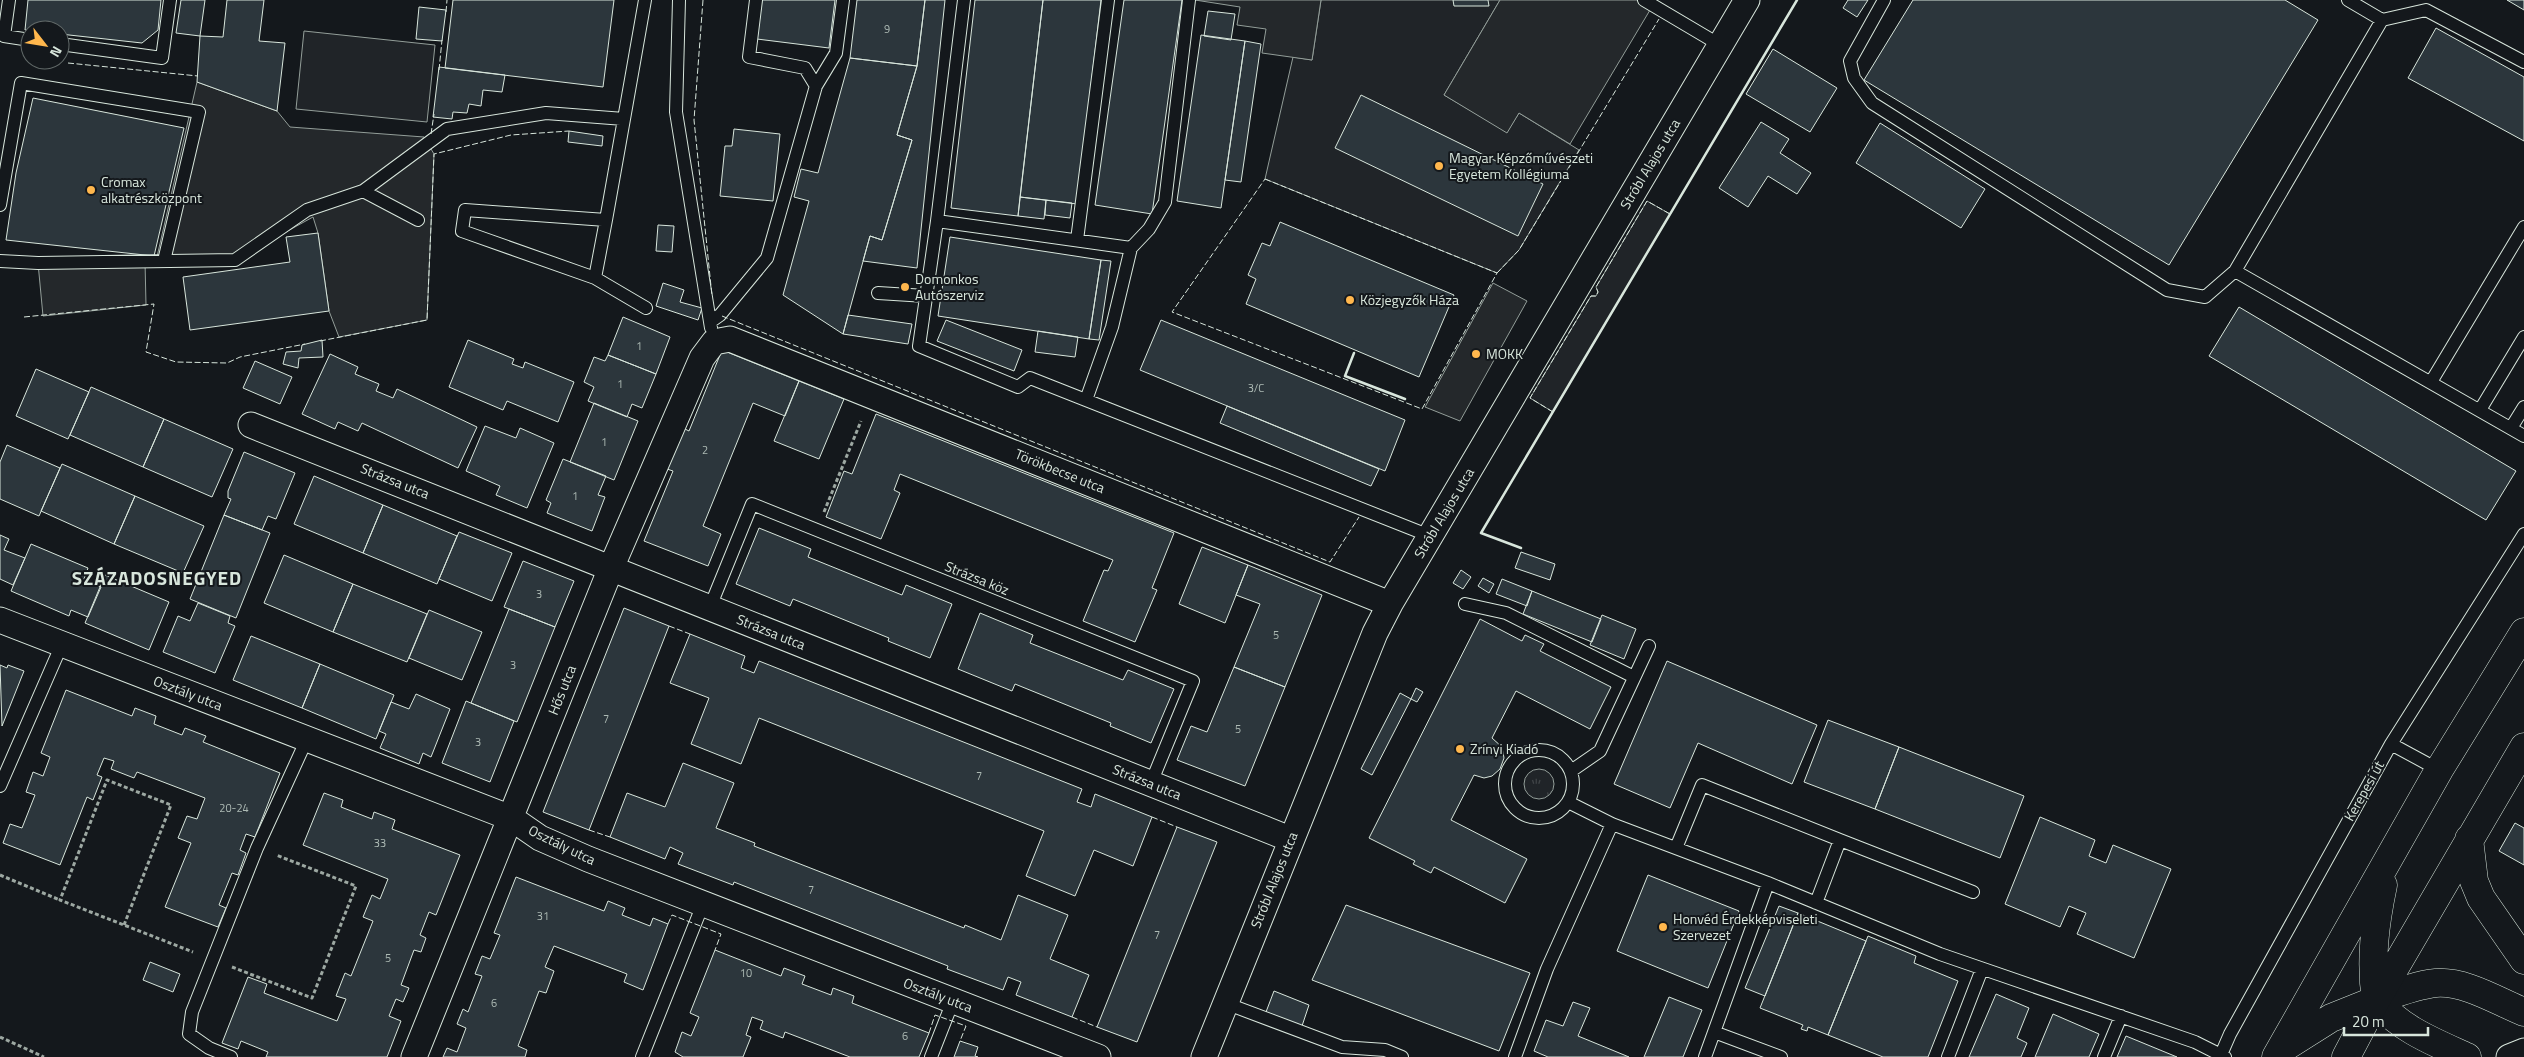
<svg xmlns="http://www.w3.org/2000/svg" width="2524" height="1057" viewBox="0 0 2524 1057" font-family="'Titillium Web',sans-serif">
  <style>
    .grass { fill: url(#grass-tufts); stroke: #939e99 }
    .green { fill: #202428; stroke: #939e99 }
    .parking { fill: #24282b; stroke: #939e99 }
    .building { fill: #2c363c; stroke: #d8e6dc }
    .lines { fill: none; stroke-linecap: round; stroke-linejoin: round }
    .service-casing { stroke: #d8e6dc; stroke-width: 14 }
    .minor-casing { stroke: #d8e6dc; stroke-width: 27 }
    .secondary-casing { stroke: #d8e6dc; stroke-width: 29 }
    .primary-casing { stroke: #d8e6dc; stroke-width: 29 }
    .path { stroke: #9da8a2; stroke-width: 3; stroke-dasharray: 4 2.5; stroke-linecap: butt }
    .service { stroke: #14181c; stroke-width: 12 }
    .minor { stroke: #14181c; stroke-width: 25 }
    .secondary { stroke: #14181c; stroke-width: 28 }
    .primary { stroke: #14181c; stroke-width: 28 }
    .fence { stroke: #d8e6dc; stroke-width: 1; stroke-dasharray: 6 2.5; stroke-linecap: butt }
    .wall { stroke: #d8e6dc; stroke-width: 2.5 }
    .poi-dot { fill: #ffb74d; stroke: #14181c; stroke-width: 2 }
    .labels { text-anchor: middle; stroke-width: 4; stroke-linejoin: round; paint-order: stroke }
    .number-label { font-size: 11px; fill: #adbab4 }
    .poi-label { font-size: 14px; fill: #d8e6dc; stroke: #14181c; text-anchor: start }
    .street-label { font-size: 14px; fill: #d8e6dc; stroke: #14181c }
    .district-label { font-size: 19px; font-weight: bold; letter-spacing: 1px; fill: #d8e6dc; stroke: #14181c }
  </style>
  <defs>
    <pattern id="grass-tufts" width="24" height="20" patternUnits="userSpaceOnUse" patternTransform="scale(1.25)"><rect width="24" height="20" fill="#202428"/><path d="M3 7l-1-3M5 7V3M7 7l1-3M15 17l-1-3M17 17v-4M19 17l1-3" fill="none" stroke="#404447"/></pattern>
  </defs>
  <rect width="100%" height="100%" fill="#14181c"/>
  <!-- grass -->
  <path class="grass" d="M1524 784a15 15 0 1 1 30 0a15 15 0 1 1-30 0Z"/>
  <!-- green -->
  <path class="green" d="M1321,0h179l-56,95 63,37 12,-19 60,37 -60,100 -22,23 -232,-94 28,-122 19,3z
    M304,31l131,14 -8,77 -131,-13z
    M1647,201l23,13 -117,198 -23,-14 61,-102h5l2,-4 -2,-5z"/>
  <!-- parking -->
  <path class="parking" d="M1195,0h126l-9,60 -50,-7 4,-24 -29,-4 3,-18z
    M1500,0h156l-86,144 -51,-31 -12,20 -63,-38z
    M197,82l80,29 13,16 134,10 10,17 -7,166 -88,17 -10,-26 -11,-78 -5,-16 -78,43 -79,1z
    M145,261l1,44 -103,11 -5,-53z
    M1493,283l34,18 -67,120 -35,-14z"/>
  <!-- building -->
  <path class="building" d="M28,0h133l-3,30 -16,13 -82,-9v-4h-35z
    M181,0h24l-5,36 -24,-3z
    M227,0h37l-5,41 26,2 -8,68 -80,-29 3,-46 23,1z
    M453,0h161l-11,87 -158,-19z
    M762,0h73l-6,48 -72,-9z
    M857,0h68l-8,66 -67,-8z
    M925,0h20l-28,268 -54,-7 7,-25 12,4 30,-100 -15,-5 20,-69z
    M975,0h68l-25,216 -67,-8z
    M1043,0h58l-24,204 -57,-7z
    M1124,0h58l-30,214 -57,-9z
    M1453,0h35l1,6h-35z
    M1848,0h20l-11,17 -14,-9z
    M1913,0h372l33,20 -149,245 -305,-185z
    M2507,0h17v10z
    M419,7l27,3 -4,31 -26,-2z
    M1208,11l27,3 -4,26 -27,-4z
    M2436,28l88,49v64l-116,-63z
    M1201,35l44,6 -24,167 -44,-7z
    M1245,41l16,3 -20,138 -16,-2z
    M1773,49l64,39 -27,44 -64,-38z
    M850,58l67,8 -20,69 15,5 -30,100 -12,-4 -27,98 -60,-39 26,-94 -15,-4 7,-28 17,4z
    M439,67l66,8 -3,17 -19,-2 -2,16 -12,-2 -2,9 -14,-1 -1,7 -19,-2z
    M1361,95l182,89 -25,52 -183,-88z
    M33,98l151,30 -30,128 -148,-16 10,-67z
    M1761,122l28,17 -9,14 31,20 -14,21 -29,-18 -20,31 -29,-19z
    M1880,123l105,66 -24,39 -105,-65z
    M734,129l46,5 -7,67 -53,-5 5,-50h7z
    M569,131l34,5 -1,10 -34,-4z
    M1020,197l26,3 -2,19 -26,-3z
    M1046,200l26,3 -2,15 -25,-3z
    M1280,222l174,73 -35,82 -173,-73 10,-25 -8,-4 14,-32 8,3z
    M658,225l16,1 -2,26 -16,-1z
    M318,233l11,78 -139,19 -7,-53 107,-15 -4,-25z
    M950,237l151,23 -12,79 -151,-23z
    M1101,260l10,1 -12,79 -10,-1z
    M663,283l21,7 -4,12 22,6 -4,12 -42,-14z
    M2239,307l277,164 -30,49 -277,-164z
    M848,315l64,9 -4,20 -65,-10z
    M623,317l47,20 -14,37 -48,-19z
    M946,320l76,30 -8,21 -77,-30z
    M1161,320l244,100 -20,51 -245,-101z
    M1038,331l40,6 -3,20 -40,-5z
    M322,340l1,17 -24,1 -1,10 -15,-4 3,-12 15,-1 1,-6z
    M468,340l46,19 -2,5 11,4 2,-6 49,20 -16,40 -51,-21 -4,9 -54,-23z
    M722,350l77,31 -14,35 -32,-13 -50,123 18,8 -13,32 -64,-25 29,-70 -6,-2 16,-41 6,3z
    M330,354l28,13 -3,7 24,10 -3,7 17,7 4,-9 80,38 -19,41 -96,-45 -4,8 -20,-9 -3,7 -33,-15z
    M608,355l48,19 -14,34 -10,-4 -5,13 -39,-16 6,-14 -10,-5 10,-25 11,4z
    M255,361l37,16 -12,27 -37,-16z
    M36,369l53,23 -21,47 -52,-23z
    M799,381l45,18 -25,60 -45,-18z
    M91,387l73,32 -21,48 -73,-32z
    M594,403l44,18 -24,59 -44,-18z
    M1227,406l152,63 -8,17 -151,-63z
    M876,414l298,119 -22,55 5,2 -22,52 -52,-21 21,-51 4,1 5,-11 -213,-86 -6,16 6,3 -19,46 -55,-22 18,-46 8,3z
    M164,419l69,30 -21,48 -69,-30z
    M485,426l31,12 4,-10 34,15 -27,65 -31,-13 4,-9 -34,-15z
    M7,445l53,23 -21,48 -39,-17v-37z
    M244,452l51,21 -19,46 -8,-3 -6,14 -38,-15 7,-16 -3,-1v-7z
    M563,459l43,17 -8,19 7,2 -13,34 -45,-18 4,-10 -5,-3z
    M62,464l73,32 -21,48 -73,-33z
    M314,476l69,29 -20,48 -69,-29z
    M135,496l69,30 -21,47 -69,-29z
    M383,505l74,31 -20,48 -74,-31z
    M224,515l46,18 -34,85 -46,-19z
    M759,528l52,21 -3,8 94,38 4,-10 46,19 -22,54 -42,-17 1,-3 -96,-39 -3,7 -54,-22z
    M459,532l53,21 -20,48 -53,-22z
    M0,535l9,4 -5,11 21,8 -12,27 -13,-6z
    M31,544l57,24 -4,11 17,8 -13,30 -17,-7 -2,6 -58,-25z
    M1202,547l46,18 -23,58 -46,-19z
    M1521,552l34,12 -5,16 -35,-12z
    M284,555l69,29 -20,48 -69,-29z
    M523,561l51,20 -19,46 -51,-20z
    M1248,565l74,30 -37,92 -51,-20 26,-63 -24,-9z
    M1461,570l10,7 -8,12 -10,-6z
    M105,575l64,27 -20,48 -64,-27z
    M1483,578l11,6 -5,9 -11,-7z
    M1502,579l30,12 -5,15 -31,-12z
    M353,584l74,30 -20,48 -74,-30z
    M1532,591l69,28 -9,23 -69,-28z
    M198,603l32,13 -2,7 7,3 -20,47 -52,-21 15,-36 12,5z
    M624,608l45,18 -80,204 -46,-18z
    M509,609l46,18 -38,95 -46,-19z
    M429,610l53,22 -20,48 -53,-22z
    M980,613l53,22 -3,8 93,37 5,-10 46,19 -23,54 -41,-17 1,-3 -96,-39 -3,7 -54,-22z
    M1602,615l34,14 -12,30 -34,-14z
    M1480,619l42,22 3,-6 19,9 -4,7 71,36 -21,42 -74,-38 -24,47 10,9 2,11 -4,11 -8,7 -8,2 -10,-3 -23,45 76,39 -22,44 -71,-36 -3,6 -18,-9 2,-3 -46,-23z
    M690,634l55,22 -4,12 13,5 5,-12 323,128 -5,13 14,5 4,-13 57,23 -19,49 -39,-16 -19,46 -49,-20 18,-45 -285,-113 -18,46 -50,-20 18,-46 -39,-15z
    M251,636l69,28 -18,44 -69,-28z
    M1667,661l150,64 -25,59 -94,-41 -28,65 -56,-24z
    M320,664l74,31 -18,44 -74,-31z
    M0,665l7,3 1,-3 16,6 -22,55z
    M1234,667l51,20 -40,99 -68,-26 14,-34 16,6z
    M1416,688l7,4 -6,10 -6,-3z
    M66,690l66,26 3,-8 21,8 -2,8 28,11 3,-7 21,8 -3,6 77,31 -25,64 -9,-3 -6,16 6,3 -8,22 -6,-2 -13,32 7,3 -8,19 -53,-20 26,-64 -13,-5 9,-22 10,3 8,-21 -68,-26 -3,6 -23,-9 3,-8 -10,-3 -7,17 5,2 -9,23 -6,-3 -27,68 -57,-22 7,-19 12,4 13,-33 -9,-3 7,-20 10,4 7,-19 -9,-4z
    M1400,693l11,6 -39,76 -11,-6z
    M416,694l34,15 -19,48 -8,-4 -4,11 -39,-16 6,-14 -7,-3 12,-29 18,7z
    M466,701l48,20 -24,61 -48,-19z
    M1828,720l71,27 -24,62 -71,-27z
    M1899,747l125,49 -24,62 -125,-49z
    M683,763l51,20 -18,45 39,15 -1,3 210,82 1,-3 36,15 17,-45 50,20 -18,44 39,16 -17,42 -56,-22 5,-13 -13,-5 -5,13 -56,-21 1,-3 -214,-84 -1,3 -55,-21 5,-11 -13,-6 -5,12 -55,-22 17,-44 38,14z
    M324,793l19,7 -2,7 31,12 2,-7 21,8 -3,9 68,26 -24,60 -7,-3 -9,23 6,3 -5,14 -7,-2 -13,35 8,3 -6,14 -7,-3 -7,17 12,5 -14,36h-121l2,-5 -27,-11 -3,8 -16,-6 26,-66 19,7 -3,9 73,28 9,-22 -10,-3 9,-23 6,3 22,-55 -10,-4 9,-22 8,4 8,-20 -85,-34z
    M2040,817l55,23 -6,16 17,7 7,-18 58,24 -37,89 -57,-24 9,-21 -17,-7 -9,21 -55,-23z
    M2515,823l9,5v37l-25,-14z
    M1177,827l40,15 -80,200 -40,-15z
    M1648,875l91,36 -31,77 -91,-37z
    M516,877l88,34 4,-10 17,7 -3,7 28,11 3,-8 15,6 -25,66 -19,-8 3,-8 -73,-28 -9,21 9,4 -8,22 -7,-2 -21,55 9,4 -2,7h-82l4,-9 10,4 9,-24 -9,-4 6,-15 5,3 14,-36 -7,-2 7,-18 8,3 10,-24 -6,-2z
    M1346,905l184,68 -31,78 -187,-71z
    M1779,906l19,7 -33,83 -20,-8z
    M1798,913l68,28 -38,94 -20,-8 -1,4 -6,-2 2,-4 -43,-17z
    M1868,936l48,20 -2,7 44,18 -30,76h-45l-55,-22z
    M715,950l66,26 3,-8 21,8 -3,8 29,11 2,-7 21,8 -2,7 77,30 -10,24h-69l-65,-25 -2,6 -23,-9 3,-8 -11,-4 -6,18 5,2 -8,20h-60l-8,-5 7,-20 9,4 8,-19 -9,-4z
    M150,962l30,12 -7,18 -30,-12z
    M1274,991l35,14 -7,21 -36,-14z
    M1996,994l33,14 -12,30 10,5 -6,14h-52z
    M1669,997l33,13 -19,47h-39z
    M1573,1002l17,6 -12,28 51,21h-81l-14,-6 12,-31 17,6z
    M2053,1014l46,20 -10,23h-54z
    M2126,1036l51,21h-60z
    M960,1041l18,6 -3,9 3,1h-24z"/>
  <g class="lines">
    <defs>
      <path id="service" d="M9,0l-5,36 26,4
        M679,0l-3,112 35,216
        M1644,0l76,45
        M1884,0l-34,61 4,17 18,25 295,187 38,7 30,-26 147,-251 -34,-20
        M2382,20l44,-10 98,52
        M60,44l102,14 8,-58
        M816,86l20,-33 7,-53
        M624,119l21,-119
        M363,191l84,-62 99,-16 78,6 -18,101 -141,-10 -3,21 133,47
        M0,205l21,-122 178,29 -35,149
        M606,220l-11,58 51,30
        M937,221l27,-221
        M1077,240l31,-240
        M1131,248l-194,-27 -18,125 99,41 12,-9 400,158
        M0,261l38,2 197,-3 72,-50 56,-19 55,29
        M2235,271l289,165
        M878,293l48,3
        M710,322l10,-7 47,-57 49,-172 -11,-18 -56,-11 7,-57
        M2431,382l93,-155
        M1086,400l26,-73 19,-79 18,-19 16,-27 24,-202
        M2480,410l44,-73
        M2511,428l13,-21
        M1465,604l41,9 128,64
        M710,607l42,-103 441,177 -42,102
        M2391,744l48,26
        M1505 784a34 34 0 1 1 68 0a34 34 0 1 1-68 0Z
        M1571,771l29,-20 49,-105
        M0,786l62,-142
        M1568,802l44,22 156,59 172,71 255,88 30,15
        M1676,848l26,-63 138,55
        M1816,903l24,-63 133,52
        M1225,1003l117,44 43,3 17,7
        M1714,1032l67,25
        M231,1057l-22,-9 -20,-14 3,-22 65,-164 50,-109
        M642,1057l61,-153
        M931,1057l22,-56
        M1515,1057l32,-88 65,-145
        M1705,1057l63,-174
        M1948,1057l34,-88
        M2104,1057l17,-41
        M2220,1057l10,-23 161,-290 133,-210"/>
      <path id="minor" d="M251,425l1039,414
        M0,620l511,198 29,20 48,21 510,198
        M414,1057l197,-489 91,-210 12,-16 16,-3 660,265
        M1204,1057l171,-424 15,-29 357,-604
        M2509,1057l15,-6"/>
      <path id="secondary" d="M2467,1057c-33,-15 -67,-28 -91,-57 20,-7 40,-15 60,-17 30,-2 61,18 88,29"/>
      <path id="primary" d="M2469,839l5,42 7,17 43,62
        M2376,1000c-6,-39 -1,-77 7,-115
        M2285,1047l46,-29 45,-18
        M2276,1057l163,-287 85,-138
        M2346,1057l30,-57 148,-253"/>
    </defs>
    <!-- service casing -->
    <use href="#service" class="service-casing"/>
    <!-- minor casing -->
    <use href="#minor" class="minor-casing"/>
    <!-- secondary casing -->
    <use href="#secondary" class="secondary-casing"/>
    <!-- primary casing -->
    <use href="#primary" class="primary-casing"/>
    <!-- path -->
    <path class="path" d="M824,512l37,-91
      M0,875l60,25
      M124,925l47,-120 -64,-25 -47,120 133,52
      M232,967l80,31 44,-112 -80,-31
      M0,1037l44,20"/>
    <!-- service -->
    <use href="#service" class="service"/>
    <!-- minor -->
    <use href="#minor" class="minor"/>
    <!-- secondary -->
    <use href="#secondary" class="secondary"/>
    <!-- primary -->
    <use href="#primary" class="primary"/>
    <!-- fence -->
    <path class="fence" d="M703,0l-9,120 18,176
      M446,12l1,-12
      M68,63l130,13
      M439,70l3,-30
      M431,134l3,-20
      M1265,179l232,94 -75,136 -250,-97z
      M1497,273l22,-23 140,-231
      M722,316l608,246 29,-45
      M24,317l130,-13 -8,48 30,10 51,1 13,-6 65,-13
      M320,341l107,-21 7,-166 77,-19 58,-4
      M1553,412l-23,-14 61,-102h5l2,-4 -2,-5 51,-86 23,13
      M669,626l21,8
      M1152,817l25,10
      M589,830l21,7
      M668,924l4,-9 49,19 -6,16
      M1072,1017l25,10
      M929,1033l6,-18 31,11 -6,15"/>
    <!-- wall -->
    <path class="wall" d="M1354,353l-9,23 60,23
      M1521,548l-40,-15 316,-533"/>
  </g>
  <!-- markers -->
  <g class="poi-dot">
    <circle cx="1439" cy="166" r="5"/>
    <circle cx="91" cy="190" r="5"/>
    <circle cx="905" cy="287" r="5"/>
    <circle cx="1350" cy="300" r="5"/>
    <circle cx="1476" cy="354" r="5"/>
    <circle cx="1460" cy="749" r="5"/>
    <circle cx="1663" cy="927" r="5"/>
  </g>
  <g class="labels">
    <!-- number labels -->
    <g class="number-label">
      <text x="887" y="33">9</text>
      <text x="639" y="350">1</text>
      <text x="620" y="388">1</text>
      <text x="1256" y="392">3/C</text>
      <text x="604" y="446">1</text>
      <text x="705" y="454">2</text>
      <text x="575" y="500">1</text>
      <text x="539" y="598">3</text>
      <text x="1276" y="639">5</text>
      <text x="513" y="669">3</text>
      <text x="606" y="723">7</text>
      <text x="1238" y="733">5</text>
      <text x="478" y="746">3</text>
      <text x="979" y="780">7</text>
      <text x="234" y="812">20-24</text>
      <text x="380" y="847">33</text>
      <text x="811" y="894">7</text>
      <text x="543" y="920">31</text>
      <text x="1157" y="939">7</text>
      <text x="388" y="962">5</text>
      <text x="746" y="977">10</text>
      <text x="494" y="1007">6</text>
      <text x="905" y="1040">6</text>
    </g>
    <!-- poi labels -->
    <g class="poi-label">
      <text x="1449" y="163">Magyar Képzőművészeti<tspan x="1449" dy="16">Egyetem Kollégiuma</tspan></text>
      <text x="101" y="187">Cromax<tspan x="101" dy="16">alkatrészközpont</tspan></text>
      <text x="915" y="284">Domonkos<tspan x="915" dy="16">Autószerviz</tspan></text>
      <text x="1360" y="305">Közjegyzők Háza</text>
      <text x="1486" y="359">MOKK</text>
      <text x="1470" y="754">Zrínyi Kiadó</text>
      <text x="1673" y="924">Honvéd Érdekképviseleti<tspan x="1673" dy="16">Szervezet</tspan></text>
    </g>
    <!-- street labels -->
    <g class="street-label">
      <text transform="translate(1650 164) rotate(-59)" y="5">Stróbl Alajos utca</text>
      <text transform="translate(1060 471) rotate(22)" y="5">Törökbecse utca</text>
      <text transform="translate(395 481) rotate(22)" y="5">Strázsa utca</text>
      <text transform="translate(1444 513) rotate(-59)" y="5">Stróbl Alajos utca</text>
      <text transform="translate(977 578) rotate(22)" y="5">Strázsa köz</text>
      <text transform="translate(771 632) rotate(22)" y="5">Strázsa utca</text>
      <text transform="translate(562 690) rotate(-68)" y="5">Hős utca</text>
      <text transform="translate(188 693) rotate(21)" y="5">Osztály utca</text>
      <text transform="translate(1147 782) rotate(22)" y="5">Strázsa utca</text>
      <text transform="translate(2364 791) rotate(-61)" y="5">Kerepesi út</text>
      <text transform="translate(562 845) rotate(26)" y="5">Osztály utca</text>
      <text transform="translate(1274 880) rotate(-68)" y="5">Stróbl Alajos utca</text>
      <text transform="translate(938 995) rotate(21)" y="5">Osztály utca</text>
    </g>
    <!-- district labels -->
    <g class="district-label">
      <text x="157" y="585">SZÁZADOSNEGYED</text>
    </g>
  </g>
  <!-- north arrow -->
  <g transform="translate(45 45) rotate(121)"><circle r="24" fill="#14181c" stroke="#626a69"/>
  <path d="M0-4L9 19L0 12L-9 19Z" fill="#ffb74d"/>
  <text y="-8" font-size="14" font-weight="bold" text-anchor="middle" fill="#d8e6dc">N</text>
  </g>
  <!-- scale -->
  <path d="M2344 1027v8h84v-8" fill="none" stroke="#d8e6dc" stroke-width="2.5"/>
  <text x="2352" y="1027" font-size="15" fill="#d8e6dc" stroke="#14181c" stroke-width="4" paint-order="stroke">20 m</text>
</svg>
